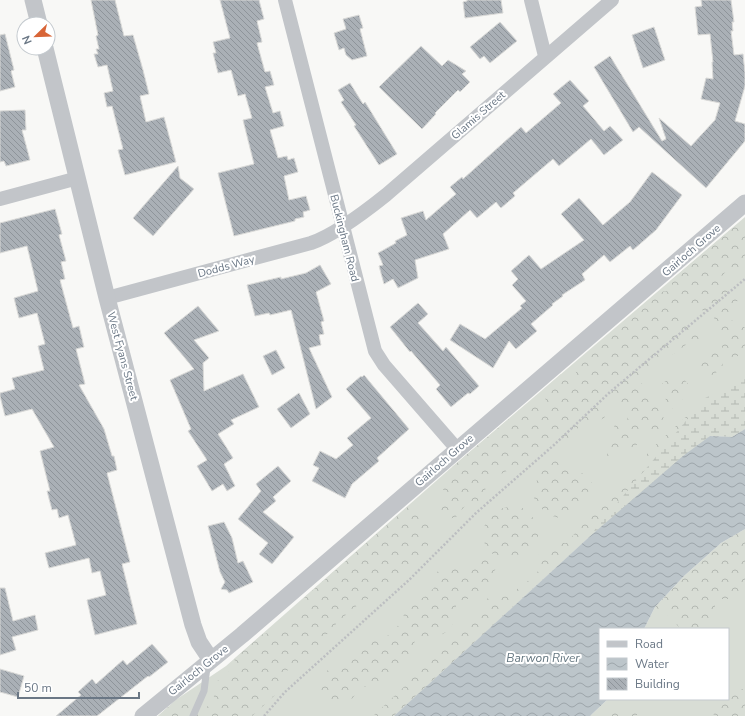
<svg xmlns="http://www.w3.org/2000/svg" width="745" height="716" viewBox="0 0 745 716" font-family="'Nunito Sans',sans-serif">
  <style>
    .grass { fill: #d8ddd5 }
    .forest { fill: url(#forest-crowns) }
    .wetland { fill: url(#wetland-marsh) }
    .water { fill: url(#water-waves) }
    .building { fill: url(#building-back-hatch); stroke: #dadad8 }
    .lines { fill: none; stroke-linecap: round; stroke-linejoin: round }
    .path { stroke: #bcbec1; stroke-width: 2.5; stroke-dasharray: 2 2; stroke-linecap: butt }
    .service { stroke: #c2c5c9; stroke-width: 7 }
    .minor { stroke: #c2c5c9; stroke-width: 14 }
    .tertiary { stroke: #c2c5c9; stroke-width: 17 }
    .labels { text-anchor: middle; stroke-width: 4; stroke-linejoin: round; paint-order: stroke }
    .street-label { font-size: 11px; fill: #6a7785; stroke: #fff }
    .water-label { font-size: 12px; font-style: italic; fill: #657780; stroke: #fff }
  </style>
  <defs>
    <pattern id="forest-crowns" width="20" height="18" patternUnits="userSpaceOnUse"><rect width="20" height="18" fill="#d8ddd5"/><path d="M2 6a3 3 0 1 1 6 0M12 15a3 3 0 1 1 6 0" fill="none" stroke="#b3b8b2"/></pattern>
    <pattern id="wetland-marsh" width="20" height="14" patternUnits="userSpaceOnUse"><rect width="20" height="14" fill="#d8ddd5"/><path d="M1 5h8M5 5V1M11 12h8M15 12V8" fill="none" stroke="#b3b8b2"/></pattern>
    <pattern id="water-waves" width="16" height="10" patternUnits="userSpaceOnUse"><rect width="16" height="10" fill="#bcc5ca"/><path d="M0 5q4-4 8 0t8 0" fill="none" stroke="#9da5aa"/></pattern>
    <pattern id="building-back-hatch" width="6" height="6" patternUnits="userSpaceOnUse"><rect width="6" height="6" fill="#aab0b6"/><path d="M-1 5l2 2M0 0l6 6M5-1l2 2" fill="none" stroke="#8e949a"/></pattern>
  </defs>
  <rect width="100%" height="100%" fill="#f8f8f6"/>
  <!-- grass -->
  <path class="grass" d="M745,217v212l-13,8 -22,-1 -122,102 -194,178h-236l19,-17 49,-33 226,-199z
    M745,529v187h-155l18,-17h120v-70h-84l11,-22z"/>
  <!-- forest -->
  <path class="forest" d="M735,226l10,7v32l-8,5h-10l-5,6 8,8 8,16 -7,11 -1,9 11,3 4,5v24l-11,6 -11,-6c-2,-10 -2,-26 -9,-34 -7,-7 -25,-14 -34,-18l-1,11 23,21 1,8 -15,3 -11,9 -28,14 -8,14c4,14 7,20 22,24l3,-5 -8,-12 10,-8 14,-2 8,9 -8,14 -18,16 -5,14 -10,5 -9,-7 -5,26 -14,-7 -1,9 -8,6 -5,-6 2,-17 7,-17 11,-2 2,-7 -9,-7 -6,-10 -14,-4 -2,5 7,20 -18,12 -9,-1 -11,11 -23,7 -10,6 -14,12 -34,18 -1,12 -8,8h-9l-12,15 -11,3 -9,-14 10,-8 8,-2 -11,-6 4,-7 9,-7 -4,-9 77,-65 16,10 5,-2 -8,-19 19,-17 9,8 7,-6 -3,-12 84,-72 11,-1 4,-5 -3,-5z
    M712,351l9,5 2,11 -10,8c-11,-2 -14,-5 -17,-15l7,-5z
    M690,413l20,23 -122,102 -194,178h-21l33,-31 18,-20 27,-21 28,-34 5,-11 24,-3 25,-19 6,-7 -4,-10 6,-8 14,-10 11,1 11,-12 9,-15 12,-9 18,-16 11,-13 14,-11 7,-15z
    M555,461c16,-1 26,11 37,21l-6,16 -27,20 -13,-4 -12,-16 -1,-11 11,-19z
    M411,504l13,8 5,9 1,18 -5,15 -10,14 -63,41 -19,18 -13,16 -13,13 -23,17 -9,22 -23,21h-94l19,-17 13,3 10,9 13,-8 3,-21 21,-17 -3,-6 29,-25 12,-2 12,-5 11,-14 6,-15z
    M519,505c16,14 22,16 18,39l-14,10 -20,3 -16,-5c-6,-20 -5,-25 6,-42z
    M745,529v66l-13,4h-17v20l-12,10h-23l-8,-11 -17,-11 29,-31 37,-33z
    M484,557l15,7 -6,9 -4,10 -7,5 -7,9 -12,3 -7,6v13l-8,12 -20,11 -12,-5c-3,14 -12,24 -18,37l-13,1 -10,12h-14l-10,13 -18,7 -14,-10 1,-20 15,-13 13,2 1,-7 7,-11 11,-8 18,-2 19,-18 -1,-13 21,-10 10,-9 1,-15 16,-8 14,1z
    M738,689h7v27h-32l8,-17h7v-5z
    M625,707l12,7v2h-31z"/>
  <!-- wetland -->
  <path class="wetland" d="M745,379v50l-13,8 -22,-1 -27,20 -95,82 117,-140z"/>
  <!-- water -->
  <path class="water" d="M745,429v100l-24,14 -37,33 -29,31 -11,22h-44v70h8l-18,17h-196l194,-178 95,-82 27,-20 22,1z"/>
  <!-- building -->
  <path class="building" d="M91,0h24l9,36 9,-1 10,35 6,24 -9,2 6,26 18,-5 12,45 -51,13 -7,-25 5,-1 -11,-43 -5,1 -3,-14 9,-2 -6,-26 -9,2 -4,-13h4l-2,-5h3l-3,-13 2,-1z
    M220,0h39l5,19 -7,2 5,21 -5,1 8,29 5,-1 4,14 -9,2 8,26 7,-2 4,15 -14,4 8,28 9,-2 1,4 6,-2 4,14 -14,4 5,24 17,-4 4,14 -7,2 1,5 -9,2v2l-61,15 -16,-63 36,-9 -11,-44 9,-2 -7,-24 -7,2 -7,-26 -13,3 -5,-20h3l-3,-11 17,-4z
    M467,0h34l2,13 -38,5 -2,-16 4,-1z
    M701,0h30l3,22h-2l1,9h-2l3,24 9,-1 2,19v13l-10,35 10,3v17l-39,47 -67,-61 -6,5 -39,-65 16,-11 52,85 4,-2 -7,-21 32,28 24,-26 5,-17 -19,-4 5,-21 7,1 -1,-17h1l-3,-28 -12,1 -3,-28 7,-1z
    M359,15l4,13 -3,1 7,27 -15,4 -6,-5 -2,-7 -5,2 -5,-17 12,-4 -3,-10z
    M500,22l17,19 -27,22 -6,-7 -4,3 -10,-12z
    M654,27l11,33 -22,8 -11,-33z
    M5,34l9,36 -3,1 4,16 -15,4v-56z
    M421,46l21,20 6,-6 18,11 -4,3 8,8 -10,10 -2,-2 -23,23 1,1 -14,15 -43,-42z
    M570,80l19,21 -6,5 21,25 6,-5 13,14 -19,15 -13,-16 -32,27 -6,-7 -40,34 2,3 -14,12 -5,-6 -19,16 -7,-8 -27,24 6,15 -34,11 3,18 -20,10 -5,-9 -9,5 -5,-18 4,-1 -5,-12 18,-10 -1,-2 12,-6 -6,-17 22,-7 3,9 30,-26 -6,-7 12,-10 1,2 58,-52 5,6 35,-30 -8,-9z
    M350,83l13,21 2,-2 32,52 -18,11 -25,-39 2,-1 -15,-23 3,-2 -6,-10z
    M25,110l1,20h-4l8,30 -24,6 -2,-5 -4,1v-51z
    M178,166l2,12 14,11 -41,47 -20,-18z
    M652,172l30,23 -26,35 -23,20 -3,-4 -20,16 -6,-7 -22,19 3,6 -23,15 1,1 -11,8 1,1 -22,19 6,7 -21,18 -7,-8 -16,27 -43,-28 10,-16 25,15 37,-31 -2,-2 6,-5 -14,-16 6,-6 -7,-8 18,-16 12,14 43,-29 -23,-26 18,-16 24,27 27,-23z
    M55,209l7,25 -3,1 7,26 -5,1 4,17 -5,1 13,48 6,-2 5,21 -8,2 9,35 -6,1 25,44 8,27h2l3,14 -10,3 23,89 -8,2 15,60 -42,11 -8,-35 19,-5 -6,-24 -8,2 -3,-15 -40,10 -4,-15 31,-8 -8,-30 -9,3 -2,-9 -5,1 -5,-19h3l-10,-40 14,-4 -22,-38 -27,7 -5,-20v-3l15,-4 -3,-11 32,-8 -6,-24 7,-2 -8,-31 -18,5 -5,-20 24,-7 -11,-45 -27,7v-30z
    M320,265l11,19 -15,8 8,29 -3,1 3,12 -5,1 2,10 -12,3 23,49 -16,12 -25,-99 -21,5 -1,-2 -14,3 -8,-31 34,-8v2l25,-6z
    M418,303l10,11 -10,9 25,28 3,-4 33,39 -9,8 -2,-1 -17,14 -15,-18 4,-4 -29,-34 -1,1 -20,-25z
    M198,306l21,25 -25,9 15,18 -6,5 1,28 39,-17 16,33 -28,13 3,4 -16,10 15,24 -9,6 11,22 -8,5 -4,-7 -11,7 -15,-25 10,-6 -19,-29 3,-2 -21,-49 24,-11 -30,-36z
    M276,350l9,18 -13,7 -9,-19z
    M364,375l45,54 -32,29 2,3 -27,23 -7,14 -33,-17 7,-13 -6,-3 7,-14 16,8 17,-14 -6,-7 24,-20 -25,-29 15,-13 1,1z
    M299,393l11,21 -19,14 -14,-19z
    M278,466l13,15 -18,16 3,4 -13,11 31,25 -22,27 -13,-10 9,-11 -30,-24 23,-28 -5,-7z
    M224,522l8,16 6,25 5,-2 10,21 -24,11 -2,-3 -6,-1 4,-7 -5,-10 -12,-46z
    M0,588h5l8,33 22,-6 3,15 -26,7 4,13 -16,5z
    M152,644l16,18 -19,15 -1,-1 -51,40h-41l25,-21 -3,-3 14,-13 4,5 27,-24 4,5z
    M0,669l24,7 -6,21 -18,-5z"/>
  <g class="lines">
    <!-- path -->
    <path class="path" d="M264,716l21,-24 124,-112 67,-67 78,-68 56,-53 135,-113"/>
    <!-- service -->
    <path class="service" d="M193,716l11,-25 3,-24"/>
    <!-- minor -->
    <path class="minor" d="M285,0l90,351 9,14 73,84
      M531,0l14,56
      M0,199l78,-21
      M107,298l204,-55c24,-8 55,-32 75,-48l226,-195"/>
    <!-- tertiary -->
    <path class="tertiary" d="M33,0l6,24
      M45,48l62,250 86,327 6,17 12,18
      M143,716l99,-81 503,-432"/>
  </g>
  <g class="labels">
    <!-- street labels -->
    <g class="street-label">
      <text transform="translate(478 115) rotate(-41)" y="4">Glamis Street</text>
      <text transform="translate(345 238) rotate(76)" y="4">Buckingham Road</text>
      <text transform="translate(691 250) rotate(-41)" y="4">Gairloch Grove</text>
      <text transform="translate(226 266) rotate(-15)" y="4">Dodds Way</text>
      <text transform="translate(123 356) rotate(75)" y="4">West Fyans Street</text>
      <text transform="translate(444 460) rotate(-41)" y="4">Gairloch Grove</text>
      <text transform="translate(198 670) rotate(-39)" y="4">Gairloch Grove</text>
    </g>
    <!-- water labels -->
    <g class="water-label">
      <text x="543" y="662">Barwon River</text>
    </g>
  </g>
  <!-- legend -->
  <rect x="599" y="628" width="130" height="72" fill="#ffffff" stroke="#c3c9ce"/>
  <rect x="607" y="641" width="20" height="6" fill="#c2c5c9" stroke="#c3c9ce"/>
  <text x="635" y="648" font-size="12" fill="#6a7785">Road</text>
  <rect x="607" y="658" width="20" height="12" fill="url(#water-waves)" stroke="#c3c9ce"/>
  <text x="635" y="668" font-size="12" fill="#6a7785">Water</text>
  <rect x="607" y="678" width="20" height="12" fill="url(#building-back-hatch)" stroke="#c3c9ce"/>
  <text x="635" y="688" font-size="12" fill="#6a7785">Building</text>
  <!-- north arrow -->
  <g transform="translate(36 36) rotate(247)"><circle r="19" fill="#ffffff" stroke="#c3c9ce"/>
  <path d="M0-3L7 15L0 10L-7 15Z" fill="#d86537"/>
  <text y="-6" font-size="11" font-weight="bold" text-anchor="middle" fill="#6a7785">N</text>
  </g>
  <!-- scale -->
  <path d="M18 692v6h121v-6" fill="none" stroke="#6a7785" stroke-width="2"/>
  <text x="24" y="692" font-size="12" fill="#6a7785" stroke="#ffffff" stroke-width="3" paint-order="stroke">50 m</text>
</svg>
